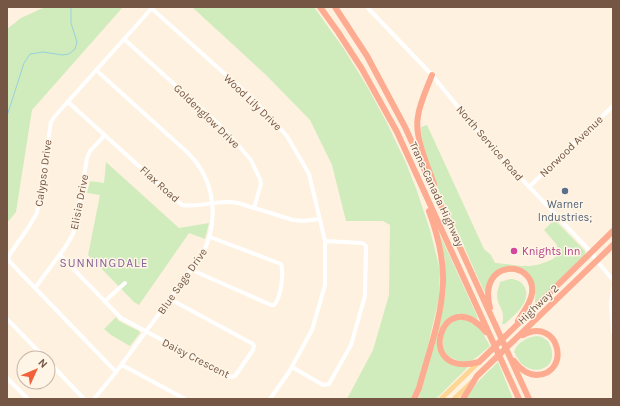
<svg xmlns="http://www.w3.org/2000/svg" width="620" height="406" viewBox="0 0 620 406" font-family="Karla,sans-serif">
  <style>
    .green { fill: #d0ecbd }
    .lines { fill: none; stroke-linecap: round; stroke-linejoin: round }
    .stream { stroke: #98d1db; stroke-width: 1 }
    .minor { stroke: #fff; stroke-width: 4 }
    .major { stroke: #ffd794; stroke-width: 5 }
    .highway { stroke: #fdac91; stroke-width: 6 }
    .service-dot { fill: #5c6f8a; stroke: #fff5e6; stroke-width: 1.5 }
    .hotel-dot { fill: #d1479c; stroke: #fff5e6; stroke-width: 1.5 }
    .labels { text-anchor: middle; stroke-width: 3; stroke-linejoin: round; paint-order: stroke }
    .street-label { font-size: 11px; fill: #755645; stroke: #fff5e6 }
    .service-label { font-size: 11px; fill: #4e5e75; stroke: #fff5e6 }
    .hotel-label { font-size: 11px; fill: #b23c85; stroke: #fff5e6; text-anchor: start }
    .neighbourhood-label { font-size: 12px; letter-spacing: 1px; fill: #86609a; stroke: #fff5e6 }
  </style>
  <rect width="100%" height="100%" fill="#fef1df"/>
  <!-- green -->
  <path class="green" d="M45,7h78l-91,103 -16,102 -9,11v-194l14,-11z
    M192,7h122l30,42 24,39 18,33 20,42 11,28 13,39 10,40 -1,28 -16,69 -11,32h-65l26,-49 16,-55 1,-70 -7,-4h-37l-14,-56 -22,-45 -44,-45z
    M427,125l57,124 7,6 4,8c21,1 30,7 51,-1 5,-2 9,-3 12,-9l-1,-8 -13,-15 9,-9 4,1 28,29v4l-50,49v-16l-2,-7 -11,-10 -22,2 -14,20 -2,-2c-10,-21 -19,-43 -29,-65 -13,-29 -33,-67 -34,-99z
    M106,162l73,66 30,-5 -4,16 -16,-6 -50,72 -5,-3 -46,-47 12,-60 -13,-2 3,-12 14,2z
    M435,224l43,94 -2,1c-3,-2 -8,-4 -12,-4 -29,-5 -44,50 4,52l-32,32h-18l6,-20 19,-74 3,-13 -1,-33z
    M510,279c6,0 11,2 14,7 9,15 -10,29 -19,38h-3c4,-15 -5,-17 -5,-29 0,-4 2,-9 3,-13z
    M116,317l3,4 20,10 1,2 -10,13 -19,-11 -7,-6z
    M464,319l16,9 10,18 -13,11 -7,5h-9l-14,-6 -4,-6 -1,-14 6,-11 8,-5z
    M537,336l5,1 6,4c2,4 4,8 4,12 2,17 -18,21 -29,12 -4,-3 -6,-8 -9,-13 3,-10 14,-15 23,-16z
    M498,362l15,37h-47c5,-13 22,-27 32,-37z"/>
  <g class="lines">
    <!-- stream -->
    <path class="stream" d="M7,116l17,-53 6,-9 13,-2 20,3 6,-1 6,-5 2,-7 -6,-19v-16"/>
    <!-- minor -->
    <path class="minor" d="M150,7l103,92 34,37 22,38 16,67v44l-13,45 -23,42 -19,27
      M367,7l65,68 53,65 106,112 6,9 16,19
      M124,39l100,90 27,31 9,19 1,5 -7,24
      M68,102l114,103c18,3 35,-6 56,-2l55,17 10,1 17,-2
      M529,187l84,-81
      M60,255l61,63 110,59 4,-1 18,-26 1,-4 -1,-2 -83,-45
      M192,270l79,35h3c7,-7 10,-32 7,-41l-71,-27
      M35,288l31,-42 7,-12 4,-14 10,-62 3,-7 15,-16
      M613,288l-2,16 2,28
      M105,301l20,-18
      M7,319l38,39
      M48,361l36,38
      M122,365l63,34
      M292,367l31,18 6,-1 22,-39 14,-49 1,-50 -4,-3 -37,-2
      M116,372l-107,-111 -1,-4 20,-29 9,-15 14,-91 4,-6 97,-108
      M7,378l21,21
      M94,399l22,-27 85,-115c19,-35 15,-77 -14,-105l-91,-82"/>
    <!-- major -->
    <path class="major" d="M441,399l38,-37
      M454,399l18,-17"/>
    <!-- highway -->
    <path class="highway" d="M320,7l18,25 24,37 35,63 122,267
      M335,7l32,49 38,71 124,272
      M432,75c-5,13 -12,27 -14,41 -4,20 9,48 16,68
      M490,308c-13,-50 46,-49 42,-15 -1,10 -9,19 -14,28
      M486,332c-44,-52 -74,48 -7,30l134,-131
      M514,361c6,8 13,14 23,14 35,-2 22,-59 -14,-40
      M414,399l5,-11c9,-33 23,-72 24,-105 1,-24 -6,-50 -14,-72
      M463,399l14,-23 136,-131"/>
  </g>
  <!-- markers -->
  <circle class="service-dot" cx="565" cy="191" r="4"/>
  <circle class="hotel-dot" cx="514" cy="251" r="4"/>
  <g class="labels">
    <!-- street labels -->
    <g class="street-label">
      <text transform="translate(253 102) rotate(44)" y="4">Wood Lily Drive</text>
      <text transform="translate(207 116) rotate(44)" y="4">Goldenglow Drive</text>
      <text transform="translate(490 143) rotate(49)" y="4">North Service Road</text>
      <text transform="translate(571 146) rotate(-44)" y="4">Norwood Avenue</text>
      <text transform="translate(43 173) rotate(-82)" y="4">Calypso Drive</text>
      <text transform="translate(160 184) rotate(42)" y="4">Flax Road</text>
      <text transform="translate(437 194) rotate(65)" y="4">Trans-Canada Highway</text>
      <text transform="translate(79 202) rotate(-79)" y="4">Elisia Drive</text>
      <text transform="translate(182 281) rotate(-55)" y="4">Blue Sage Drive</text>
      <text transform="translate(538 304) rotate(-44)" y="4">Highway 2</text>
      <text transform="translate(196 358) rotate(27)" y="4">Daisy Crescent</text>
    </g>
    <!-- service labels -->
    <g class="service-label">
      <text x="565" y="208">Warner<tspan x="565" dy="13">Industries;</tspan></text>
    </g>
    <!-- hotel labels -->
    <g class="hotel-label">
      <text x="522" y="255">Knights Inn</text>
    </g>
    <!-- neighbourhood labels -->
    <g class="neighbourhood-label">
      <text x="104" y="267">SUNNINGDALE</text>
    </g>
  </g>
  <!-- border -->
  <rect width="620" height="406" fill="none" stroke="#755645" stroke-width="16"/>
  <!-- north arrow -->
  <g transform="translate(36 370) rotate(46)"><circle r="19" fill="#fff5e6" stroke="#c8b5a6"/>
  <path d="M0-3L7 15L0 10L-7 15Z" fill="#f1623a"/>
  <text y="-6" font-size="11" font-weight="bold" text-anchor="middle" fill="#755645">N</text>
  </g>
</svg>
